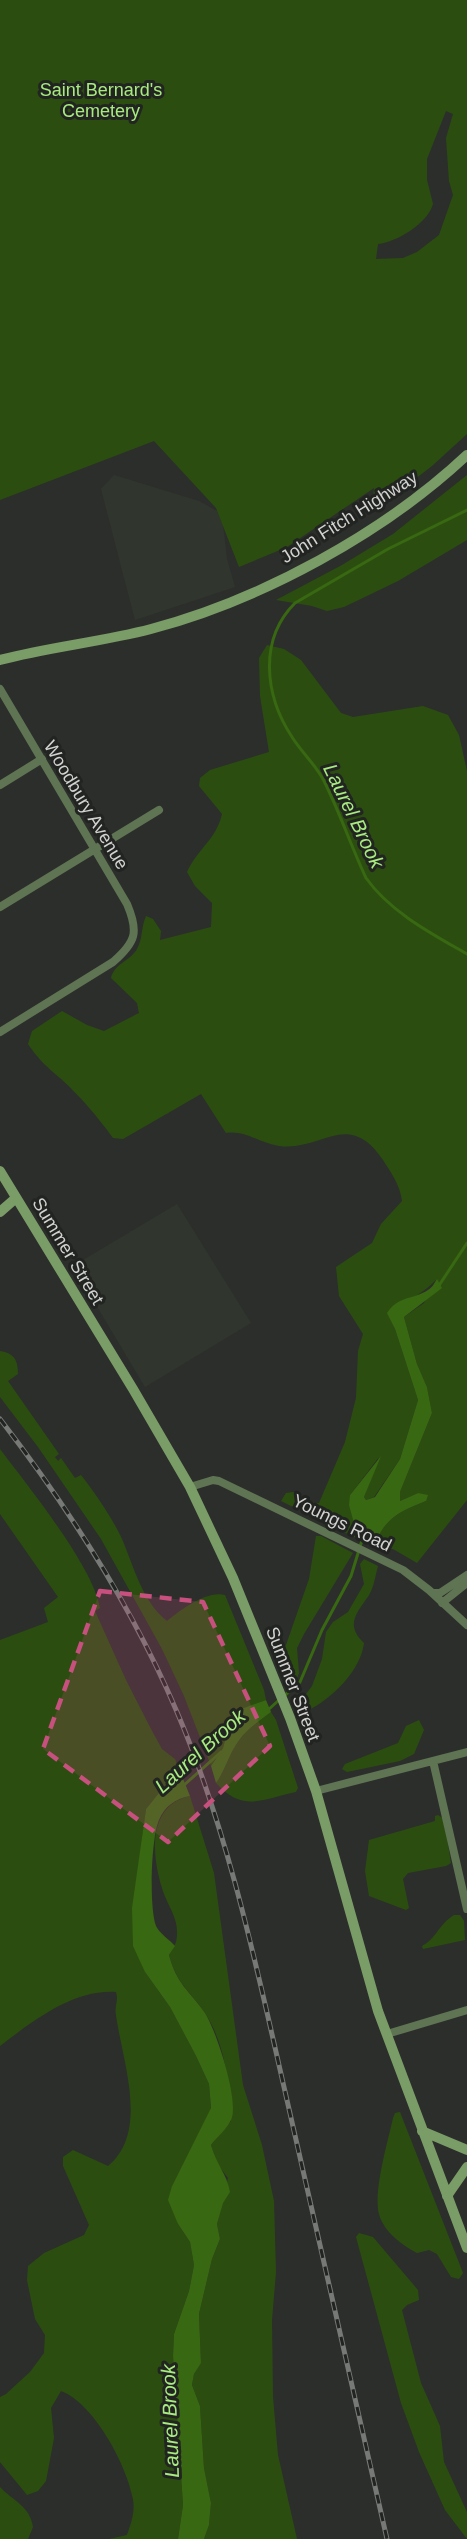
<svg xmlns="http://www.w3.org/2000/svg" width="467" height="2539" viewBox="0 0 467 2539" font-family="Arial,sans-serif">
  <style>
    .built { fill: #30362d }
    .green { fill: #2b4e10; fill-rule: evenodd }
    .water { fill: #386811 }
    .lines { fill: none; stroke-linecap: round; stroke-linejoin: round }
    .stream { stroke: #386811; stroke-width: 3 }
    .street { stroke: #5f7453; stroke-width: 8 }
    .secondary { stroke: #7a9c67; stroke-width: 10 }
    .rail-casing { stroke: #777976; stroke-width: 5 }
    .rail { stroke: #222421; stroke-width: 3; stroke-dasharray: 9; stroke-linecap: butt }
    .marked { fill: #c7507e; fill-opacity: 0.2; stroke: #c7507e; stroke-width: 4.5; stroke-dasharray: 12 8; stroke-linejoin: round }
    .labels { text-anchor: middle; stroke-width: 6; stroke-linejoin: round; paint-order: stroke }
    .park-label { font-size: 18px; fill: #a7ea7e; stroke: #222421 }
    .street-label { font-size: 18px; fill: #d2d3d1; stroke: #222421 }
    .water-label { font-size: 20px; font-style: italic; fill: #a8ec80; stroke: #222421 }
  </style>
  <rect width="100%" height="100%" fill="#2c2e2b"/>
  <!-- built -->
  <path class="built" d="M114,475l85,26 18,10 6,14 4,34 8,28 -100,33 -34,-131z
    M177,1204l74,119 -106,64 -72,-121z"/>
  <!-- green -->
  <path class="green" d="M0,0h467v434l-35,32 -47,36 -8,1 -4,-5 1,-10 -87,59 -48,20 -23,-59 -62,-67 -154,59zM446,111l7,3 -7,24 3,43 4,14 -14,40 -22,17 -14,6 -27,1 2,-15c19,-2 50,-21 55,-40l-6,-24v-21z
    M467,475v65l-69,41 -54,26 -17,4 -15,-5 -36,-6 66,-35 51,-31z
    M267,645l17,4 17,11 40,53 12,4 70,-11 25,9 11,20 8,36v729l-50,63 -24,-14h-9l-8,-6c8,-25 27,-33 50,-42l-8,-8 -18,8v-9l32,-79 -5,-26 -10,-23 -13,-47 20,-14 13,-24c-13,14 -32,23 -49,34l7,16 23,71 -18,59 -26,38 -8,3 -2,-3 15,-40 -29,38 7,39 -3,3 -73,-36 5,-8 8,-1 21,11h4l26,-61 11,-44 2,-47 5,-17 -24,-38 -3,-29 36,-24 9,-19 21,-23c-2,-16 -10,-27 -19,-41 -35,-52 -62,-8 -104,-14 -19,-3 -34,-16 -53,-13l-25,-39 -78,45 -10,-1c-16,-22 -33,-42 -53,-60 -15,-13 -21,-18 -32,-34l4,-13 30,-20 25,14 17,6 35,-18 -2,-10 -26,-25c3,-14 19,-17 26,-29 6,-11 4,-22 9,-33l7,3 8,12 -1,9 51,-13 1,-24 -17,-17 -8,-14c11,-24 29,-32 35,-58l-23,-28 1,-8 10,-8 59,-18 -9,-56 -1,-38z
    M0,1351c14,2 18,9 18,23l-10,7 51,73 -4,3 3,4 3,-3 14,20 6,-3c14,18 32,44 41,64 12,28 20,62 45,82 13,-11 40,-31 58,-26l39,95 2,10 -27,10 -10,15 -6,23 -12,18 -27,-70 -22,-47 -61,-110 -63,-92 -38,-50z
    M0,1449c27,36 93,117 100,159l-5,3 31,69 25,49 11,20 13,10 7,17 -20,13 -16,20 -4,30 3,133 25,35 26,49 13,28 2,25 -39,77 6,38 12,18 4,23 -5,26 -15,43 -1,22 10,149 -5,34h-69l18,-4c5,-14 9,-26 5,-40 -7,-33 -39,-92 -71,-104l-10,17 3,30 -8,43 -8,10 -11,4 -27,-33v-65l6,-3 24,-22 14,-19 1,-18 -10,-16 -8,-39 1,-14 16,-13 40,-18 5,-10 -26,-59v-9l10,-7 35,16c42,-34 14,-106 8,-151 -2,-8 3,-14 0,-23 -43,-3 -83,29 -116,54v-406l48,-18 -4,-14 14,-11 -58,-83z
    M316,1536h5l32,17 -49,81 -7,14 2,25 -3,8 -15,-28 5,-8 23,-66z
    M364,1559l14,7c-3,10 -4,23 -11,32 -12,17 -21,28 -3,45 -3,27 -32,56 -57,68l-4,-13 9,-12 10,-27 4,-27 7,-10 15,-10 16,-28 -4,-20z
    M271,1712l5,8 22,68 -2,4c-34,7 -53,21 -80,-9 9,-12 12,-26 20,-38 8,-14 22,-23 35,-33z
    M419,1720l5,10 -10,24 -14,7 -53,11 -5,-3 3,-5 53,-21 8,-17z
    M190,1796l24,77 29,212 19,60 12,56 2,71 -4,48 1,77 5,58 19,84h-93l5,-14 2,-22 -7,-35 -4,-62 -8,-21 2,-11 7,-12 -2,-48 13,-55 8,-20 -3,-15 11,-46 -13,-17 -4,-16 20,-24c-1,-35 -6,-78 -26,-108 -16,-23 -28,-29 -36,-58 5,-7 8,-13 8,-21 1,-15 -8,-27 -13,-40 -12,-34 -19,-88 26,-98z
    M438,1815l6,4 7,44 -5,3 -38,7 -5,6 6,29 -3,2 -37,-14 -4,-25 4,-31 66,-19v-5z
    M454,1915h6l4,6 1,19 -42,9 -1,-3c14,-7 17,-22 32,-31z
    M400,2112l63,161 -4,6 -8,-2 -14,-23 -8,-4 -12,3c-14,-7 -34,-22 -38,-39 -6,-22 9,-73 14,-96l2,-5z
    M359,2233l14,4 45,53 1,10 -12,5 -5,5 19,73 19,43 4,36 23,50v27l-22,-29 -26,-58 -18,-49 -45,-166z
    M0,2487c13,14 30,19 33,40l-5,12h-28z"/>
  <!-- water -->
  <path class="water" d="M437,1279l5,9 -38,29 13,47 10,23 5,26 -32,79v9l18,-8 10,2 -2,6c-23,9 -42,17 -50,42l-22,-6 3,-3 -8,-29 1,-10 31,-39 -17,41 2,3 9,-3 25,-38 18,-59 -23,-71 -8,-16c12,-18 26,-13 41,-23 4,-2 7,-8 9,-11z
    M266,1700l5,12c-13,10 -27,19 -35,33 -8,12 -11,26 -20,38l-5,-17 12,-18 8,-30 7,-8z
    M182,1776l8,20c-15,3 -25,10 -31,24 -8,18 -10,88 -3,106 3,7 14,14 19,20l-6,9c8,30 20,35 36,58 11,17 35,89 26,107 -4,9 -14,17 -20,25 5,19 16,29 19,47l-7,11 -6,21 3,15 -8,20 -13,55 2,49 -7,11 -2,11 8,21 4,62 7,35 -2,22 -5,14h-26l5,-34 -10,-149 1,-22 15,-43 5,-26 -4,-23 -12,-18 -10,-24 4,-14 39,-78 -2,-24 -13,-28 -26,-49 -25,-35 -12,-26 -1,-38 14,-99 16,-20z"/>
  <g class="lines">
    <!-- stream -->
    <path class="stream" d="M467,510l-79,39 -93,54c-37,37 -30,93 -3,134 10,16 24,28 32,44 16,32 27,65 42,97 24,34 66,56 101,76
      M438,1287l29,-44
      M284,1696l16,-14 22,-52 29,-54 12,-39
      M268,1710l11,-10
      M183,1786l38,-34"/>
    <!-- street -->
    <path class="street" d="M0,689l127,215c12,28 9,38 -14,58l-113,70
      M0,785l42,-26
      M0,907l159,-97
      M190,1487l23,-7 6,1 184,89 26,20 38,35
      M433,1593h7l27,-18
      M442,1603l25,-20
      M433,1761l34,148
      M316,1791l151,-39
      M387,2034l80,-24"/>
    <!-- secondary -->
    <path class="secondary" d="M0,660c49,-13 101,-18 151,-31 110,-29 233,-96 316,-174
      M0,1171l133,218 57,98 43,91 57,140 26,73 62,220 89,237
      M0,1212l16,-14
      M422,2131l45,19
      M447,2196l20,-29"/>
    <defs>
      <path id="rail" d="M0,1419c70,91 132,187 177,293 51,120 78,248 107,375 34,151 69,301 103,452"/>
    </defs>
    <!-- rail casing -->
    <use href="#rail" class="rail-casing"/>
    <!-- rail -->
    <use href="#rail" class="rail"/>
  </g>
  <!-- marked area -->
  <path class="marked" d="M100,1591l103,11 67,144 -102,96 -125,-93z"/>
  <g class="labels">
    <!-- park labels -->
    <g class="park-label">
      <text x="101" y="96">Saint Bernard's<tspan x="101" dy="21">Cemetery</tspan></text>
    </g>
    <!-- street labels -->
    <g class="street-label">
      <text transform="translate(349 517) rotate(-32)" y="6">John Fitch Highway</text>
      <text transform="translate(86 805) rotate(59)" y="6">Woodbury Avenue</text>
      <text transform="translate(68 1251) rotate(59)" y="6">Summer Street</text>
      <text transform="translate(342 1523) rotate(26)" y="6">Youngs Road</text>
      <text transform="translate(293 1684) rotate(69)" y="6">Summer Street</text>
    </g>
    <!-- water labels -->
    <g class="water-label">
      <text transform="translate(354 816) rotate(64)" y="7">Laurel Brook</text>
      <text transform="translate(200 1751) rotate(-42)" y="7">Laurel Brook</text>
      <text transform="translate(170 2421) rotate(-92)" y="7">Laurel Brook</text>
    </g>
  </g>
</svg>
